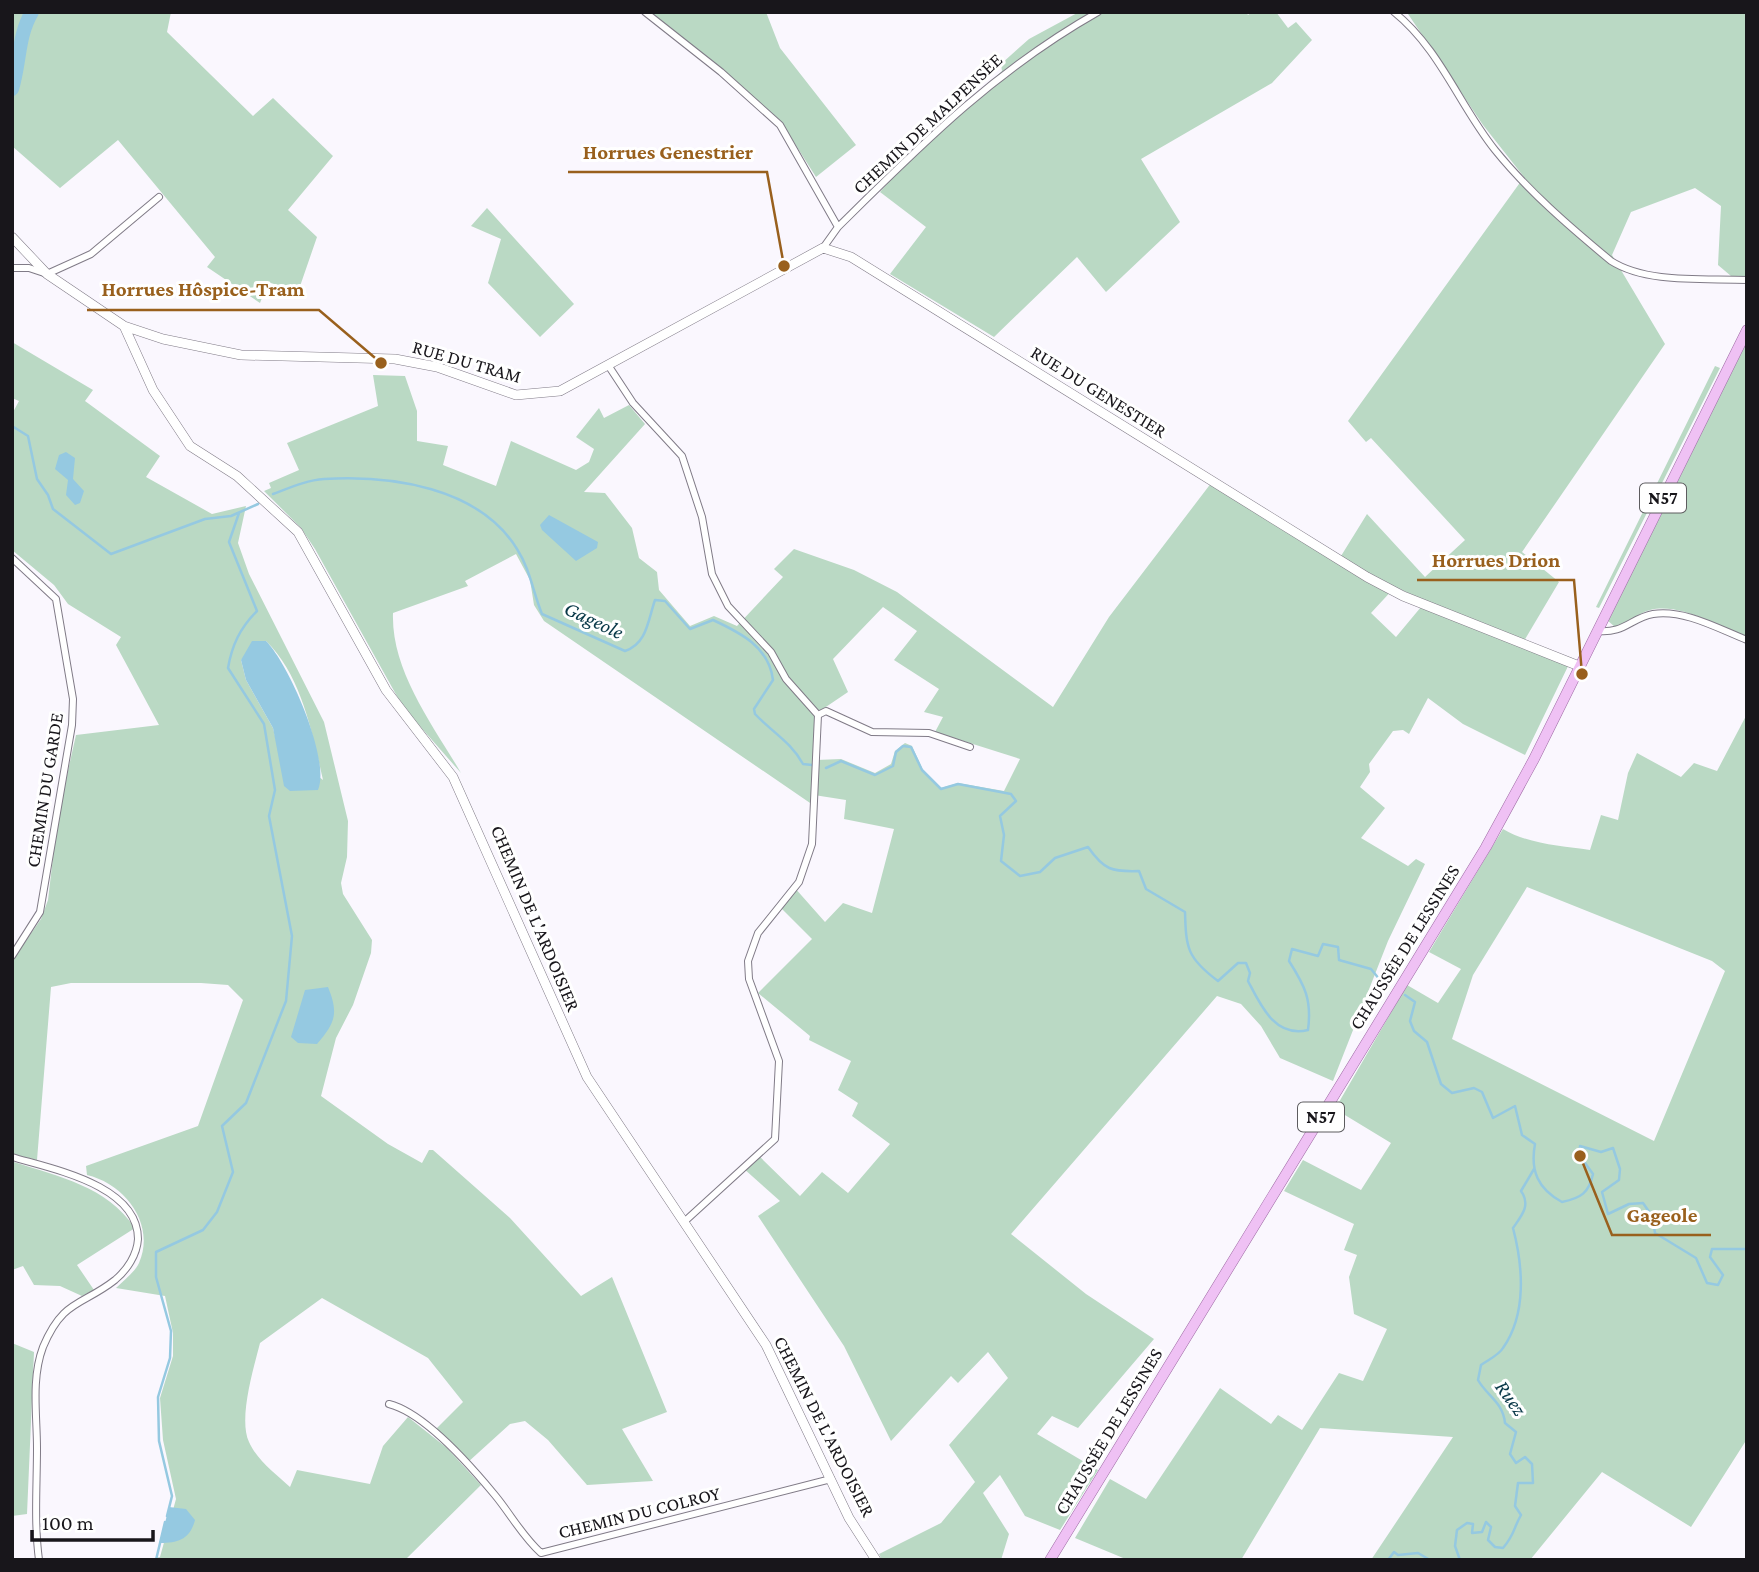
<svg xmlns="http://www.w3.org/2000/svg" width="1759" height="1572" viewBox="0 0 1759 1572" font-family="'Crimson Pro',serif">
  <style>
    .green { fill: #bad9c4; fill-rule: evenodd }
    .water { fill: #95c9e1 }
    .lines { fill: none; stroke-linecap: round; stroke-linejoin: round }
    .stream { stroke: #95c9e1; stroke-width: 2.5 }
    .river { stroke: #95c9e1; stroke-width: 14 }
    .street-casing { stroke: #807b87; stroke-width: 8 }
    .secondary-casing { stroke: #807b87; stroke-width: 10 }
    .primary-casing { stroke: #9d6aa3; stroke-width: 11 }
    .street { stroke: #fff; stroke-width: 6 }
    .secondary { stroke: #fff; stroke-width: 9 }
    .primary { stroke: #efc1f4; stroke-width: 10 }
    .labels { text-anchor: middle; stroke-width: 6; stroke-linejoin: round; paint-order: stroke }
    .shield { fill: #fff; stroke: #5d5c5f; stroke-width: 2 }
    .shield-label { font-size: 18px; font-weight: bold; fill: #18161b }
    .street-label { font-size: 19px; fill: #18161b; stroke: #fff }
    .water-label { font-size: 21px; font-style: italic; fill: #093848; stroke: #fff }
    .leader { fill: none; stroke: #99601d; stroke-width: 2.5 }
    .callout-dot { fill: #99601d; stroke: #fff; stroke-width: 2.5 }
    .callout-label { font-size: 21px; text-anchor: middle; font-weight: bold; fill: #99601d; stroke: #fff; stroke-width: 6; stroke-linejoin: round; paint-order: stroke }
  </style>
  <rect width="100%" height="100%" fill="#faf7fe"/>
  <!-- green -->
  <path class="green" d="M13,12h158l-4,20 86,84 20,-18 60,58 -45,54 29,27 -19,55 -30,-10 -8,21 -53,-36 8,-10 -97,-117 -58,48 -48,-42z
    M647,12h119l14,36 76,97 -40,32 -35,-55z
    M1079,12h167l2,3 4,-3h24l12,16 8,-6 16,18 -40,43 -131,76 39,63 -74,70 -29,-35 -83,80 -104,-63 36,-47 -46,-35 7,-8 -3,-4 118,-109 -1,-7 28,-25z
    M1410,12h337v265l-16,-1 -13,-11 3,-59 -26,-18 -64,24 -19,43 53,89 -143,208 37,30 -35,59 48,17 -47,97 -62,-31 -35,-26 -19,36 -6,-4 -10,1 -24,33 1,8 -10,15 25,21 -24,30 47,28 8,-7 9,5 -37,77 -55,140 -53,-23 -19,-32 -20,-22 -24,-8 -206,238 75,60 68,45 -76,89 -26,-12 -15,18 61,36 -38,60 -35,-14 -25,-41 -17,18 26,41 -8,26h-119l-3,-6 62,-31 34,-41 -26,-37 59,-67 -20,-26 -30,31 -7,-7 -60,65 -47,-95 -86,-130 22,-15 -37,-33 14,-14 43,42 22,-24 26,21 42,-49 -38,-28 6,-13 -20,-13 13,-29 -42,-21 1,-4 -52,-43 54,-54 -34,-34 16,-18 31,35 18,-19 29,10 22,-84 -50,-10 2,-19 -32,-5 -1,10 -269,-184 -10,-16 -4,-25 -14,-26 -51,27 3,5 -75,27c-2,58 40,112 68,160l-58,-66 -88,-158 -14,-21 -37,-37 7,-3 -2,-5 30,-13 -12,-27 91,-37 -5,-31 32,1 12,35v30l31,5 -5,19 53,21 15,-45 65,29 13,-8 5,-13 -18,-12 23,-29 5,10 25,-13 16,19 -61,68 21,1 27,35 7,30 18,14 2,18 31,36 24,-10 23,10 46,-49 -9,-8 20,-20 60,21 43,22 156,115 56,-90 106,-139 126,78 26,-42 58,63 40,-37 -94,-102 -5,4 -18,-21 176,-244 -41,-52 -75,-111zM1395,587l31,14 -30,36 -25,-24zM883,607l34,24 -23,29 45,29 -15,23 19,5 -8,15 85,27 -16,32 -46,-8 -17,5 -18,-18 -11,-24 -7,-3 -10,8 -4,13 -16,9 -34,-14 -25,1 -2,-45 34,-23 -15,-33z
    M487,208l87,96 -34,33 -52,-54 13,-44 -30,-13z
    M1747,340v297c-28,-10 -67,-35 -97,-27 -13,3 -21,15 -35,17l-8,-7z
    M12,342l81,48 -8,11 75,55 -14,21 66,37 34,-8 -8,37 11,31 75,148 24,99 -1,36 -6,26 2,11 29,46 -1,13 -18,52 -17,33 -15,58 67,48 34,19 7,-13h4l77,68 71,78 31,-19 55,135 -45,17 31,52 -66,4 -39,-45 -23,-19 -15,3 -43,39 -31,-34 27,-27 -35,-44 -106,-60 -62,45c-6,24 -22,76 -11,99 8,18 27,32 41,45l7,-17 73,14 13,-38 25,-29 39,31 34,37 -76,75h-260l15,-3 16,-58 -13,-59 -3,-42 13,-42v-23l-8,-37 -49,-8c7,-7 19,-16 23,-25 17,-39 -14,-79 -52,-88l-1,-9 112,-40 45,-126 -15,-15 -27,-2h-130l-20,4 -14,173 -25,-6v-193l29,-42 7,-19 10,-85 18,-80 83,-10 -43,-80 5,-8 -53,-33 -14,-19 -42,-35v-136l7,-13 -7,-3zM266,641c36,35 46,92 57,139l-46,-36 -4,-16 -27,-48 -5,-20z
    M1715,366l5,2 -121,240 -3,-1z
    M1747,714v725l-56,88 -89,-55 -72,88h-159l82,-123 -133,-9 -79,132h-113l-53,-22 35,-59 36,20 74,-111 51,36 7,-9 24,15 37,-57 24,8 24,-52 -33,-15 -5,-37 8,-22 -13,-5 10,-26 -70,-33 19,-31 58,30 30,-47 -56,-34 72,-124 31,18 23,-34 -32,-17 74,-123c25,15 58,17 87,21l11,-35 17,5 10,-47 9,-20 44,24 13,-14 23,8zM1527,887l185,74 13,10 -71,170 -202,-102 21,-64z
    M14,1162c46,15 92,24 121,66l-58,37 17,25 -12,6 -22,-10 -26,-1 -11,-19 -11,4z
    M12,1343l22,9 -7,162 -15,2z"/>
  <!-- water -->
  <path class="water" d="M66,452l9,6 -2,21 11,12 -4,12 -5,2 -9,-10 2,-15 -13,-11 4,-14z
    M549,515l49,27 -1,6 -21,13 -34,-31 -2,-5z
    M252,641h14c23,23 65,119 52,149l-28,1 -6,-5 -11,-58 -27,-48 -5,-20z
    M328,987c11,27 7,36 -11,57l-19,-1 -7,-6 14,-47z
    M169,1507l17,2 9,11c-5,19 -16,23 -35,23z"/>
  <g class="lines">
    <!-- stream -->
    <path class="stream" d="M12,426l16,10 9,43 11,16 5,14 58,45 94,-35 26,-3 27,-12
      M273,494c16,-6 34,-14 51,-15 67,-4 155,8 193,70 13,20 16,43 25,65l83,37c22,-7 23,-31 30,-51l10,1 25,28 23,-9c28,13 56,27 60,60l-19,29 1,5c17,18 36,28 48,50l9,1
      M826,768l15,-7 34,14 18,-9 3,-14 7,-6 8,1 11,23 19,19 17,-5 53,10 5,7 -16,15 4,19 -3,26 19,15 20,-4 15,-14 33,-11c16,23 24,25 51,24l7,18 39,23c1,36 2,46 33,69l20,-18h8l4,10 -2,8c13,25 27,57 60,49 4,-30 -3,-44 -19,-69l3,-12 26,7 5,-12 15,3 1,13 32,9 9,11
      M1405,995l10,7 -5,19 4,10 13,11 14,42 11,9 22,-5 8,4 11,26 22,-12 7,29 13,9c-5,27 3,45 27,58 19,-4 27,-9 31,-28l-13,-18v-10l21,6 12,-4 7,21 -1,11 -17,12 6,22 21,-10 14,-1 9,13 3,17 41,25 11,25 11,2 5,-10 -13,-18 2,-8h35
      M167,1516l5,-20 -13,-55 -1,-44 12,-39 1,-27 -15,-54v-25l47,-22 14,-18 16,-40 -11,-46 24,-23 40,-102 6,-65 -23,-120 6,-26 -11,-66 -36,-56c4,-23 12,-40 29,-57l-28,-69 10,-29
      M156,1560l9,-38
      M1388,1560l6,-8 4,3 20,-2 12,7
      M1460,1560l-5,-14 2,-16 10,-7 6,1 -1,9 10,-1 4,-10 5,5 -3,13 7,7 8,1c12,-14 10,-19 18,-33l-6,-9 3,-23h15l-1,-19 -7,-7 -9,6 -6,-9 6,-22 -11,-9c-2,-21 -18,-27 -27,-43l3,-15c7,-5 18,-10 22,-17 24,-34 20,-82 10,-120 9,-13 18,-23 8,-37l13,-22"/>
    <!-- river -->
    <path class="river" d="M12,89c8,-26 6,-54 20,-77"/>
    <defs>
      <path id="street" d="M645,12l76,60 59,53 58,102
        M1394,12c46,37 65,93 101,138 33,41 75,77 116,111 36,23 94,17 136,19
        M823,248l15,-21c84,-83 156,-156 260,-215
        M12,268h17l18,6 44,-20 68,-57
        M608,365l25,38 49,53 20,61 10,57 16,32 43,46 15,27 32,36 -6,129 -13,38 -41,51 -10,28 1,18 30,82 -4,78 -91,83
        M12,558l44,41 17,100 -1,26 -32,187 -28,44
        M1597,631c27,3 34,-13 56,-17 31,-5 66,15 94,26
        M818,715l8,-4 46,21 57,1 41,14
        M12,1157c40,12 126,28 126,82 -1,16 -11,31 -23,41 -33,26 -52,19 -72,67 -12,32 -6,68 -6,101 0,38 -3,74 2,112
        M389,1404c36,9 81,61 105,90 16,19 28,42 47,59l290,-74"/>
      <path id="secondary" d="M12,237l35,37 77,52 39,13 78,16 154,4 42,8 79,28 44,-4 263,-143 28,9 516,320 36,19 176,70
        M124,326l29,64 37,56 47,30 61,56 88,158 67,87 134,300 179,268 83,173 27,42"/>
      <path id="primary" d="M1050,1560l436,-713 48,-88 213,-429"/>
    </defs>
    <!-- street casing -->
    <use href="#street" class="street-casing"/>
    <!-- secondary casing -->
    <use href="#secondary" class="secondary-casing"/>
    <!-- primary casing -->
    <use href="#primary" class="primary-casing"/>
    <!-- street -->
    <use href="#street" class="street"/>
    <!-- secondary -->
    <use href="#secondary" class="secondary"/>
    <!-- primary -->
    <use href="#primary" class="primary"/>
  </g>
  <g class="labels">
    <!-- shield labels -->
    <g class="shield">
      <rect x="1640" y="483.5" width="46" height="29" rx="5"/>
      <rect x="1298" y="1102.5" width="46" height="29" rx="5"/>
    </g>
    <g class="shield-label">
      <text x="1663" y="504">N57</text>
      <text x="1321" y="1123">N57</text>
    </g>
    <!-- street labels -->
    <g class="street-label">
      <text transform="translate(927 123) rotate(-43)" y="7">CHEMIN DE MALPENSÉE</text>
      <text transform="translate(467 361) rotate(16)" y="7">RUE DU TRAM</text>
      <text transform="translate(1099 391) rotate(32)" y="7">RUE DU GENESTIER</text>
      <text transform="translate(44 790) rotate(-81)" y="7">CHEMIN DU GARDE</text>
      <text transform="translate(536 918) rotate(67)" y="7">CHEMIN DE L'ARDOISIER</text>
      <text transform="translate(1404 947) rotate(-58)" y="7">CHAUSSÉE DE LESSINES</text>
      <text transform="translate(825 1426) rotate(63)" y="7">CHEMIN DE L'ARDOISIER</text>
      <text transform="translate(1108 1431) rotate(-59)" y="7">CHAUSSÉE DE LESSINES</text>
      <text transform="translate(639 1512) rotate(-14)" y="7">CHEMIN DU COLROY</text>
    </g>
    <!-- water labels -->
    <g class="water-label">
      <text transform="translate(594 620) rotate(25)" y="7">Gageole</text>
      <text transform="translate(1511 1398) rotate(54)" y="7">Ruez</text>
    </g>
  </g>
  <!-- callouts -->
  <path class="leader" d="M784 266L767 172H568M381 363L319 310H87M1582 674L1574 580H1417M1580 1156L1612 1235H1711"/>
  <g class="callout-dot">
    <circle cx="784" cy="266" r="7"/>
    <circle cx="381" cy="363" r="7"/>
    <circle cx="1582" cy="674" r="7"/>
    <circle cx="1580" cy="1156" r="7"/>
  </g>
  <g class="callout-label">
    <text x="668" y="159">Horrues Genestrier</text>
    <text x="203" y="296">Horrues Hôspice-Tram</text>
    <text x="1496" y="567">Horrues Drion</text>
    <text x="1662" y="1222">Gageole</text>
  </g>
  <!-- border -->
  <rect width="1759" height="1572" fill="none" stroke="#18161b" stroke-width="28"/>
  <!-- scale -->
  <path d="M32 1530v10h121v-10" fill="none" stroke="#18161b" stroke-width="3.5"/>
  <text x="42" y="1530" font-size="21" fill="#18161b" stroke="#ffffff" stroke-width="5" paint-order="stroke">100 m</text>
</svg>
